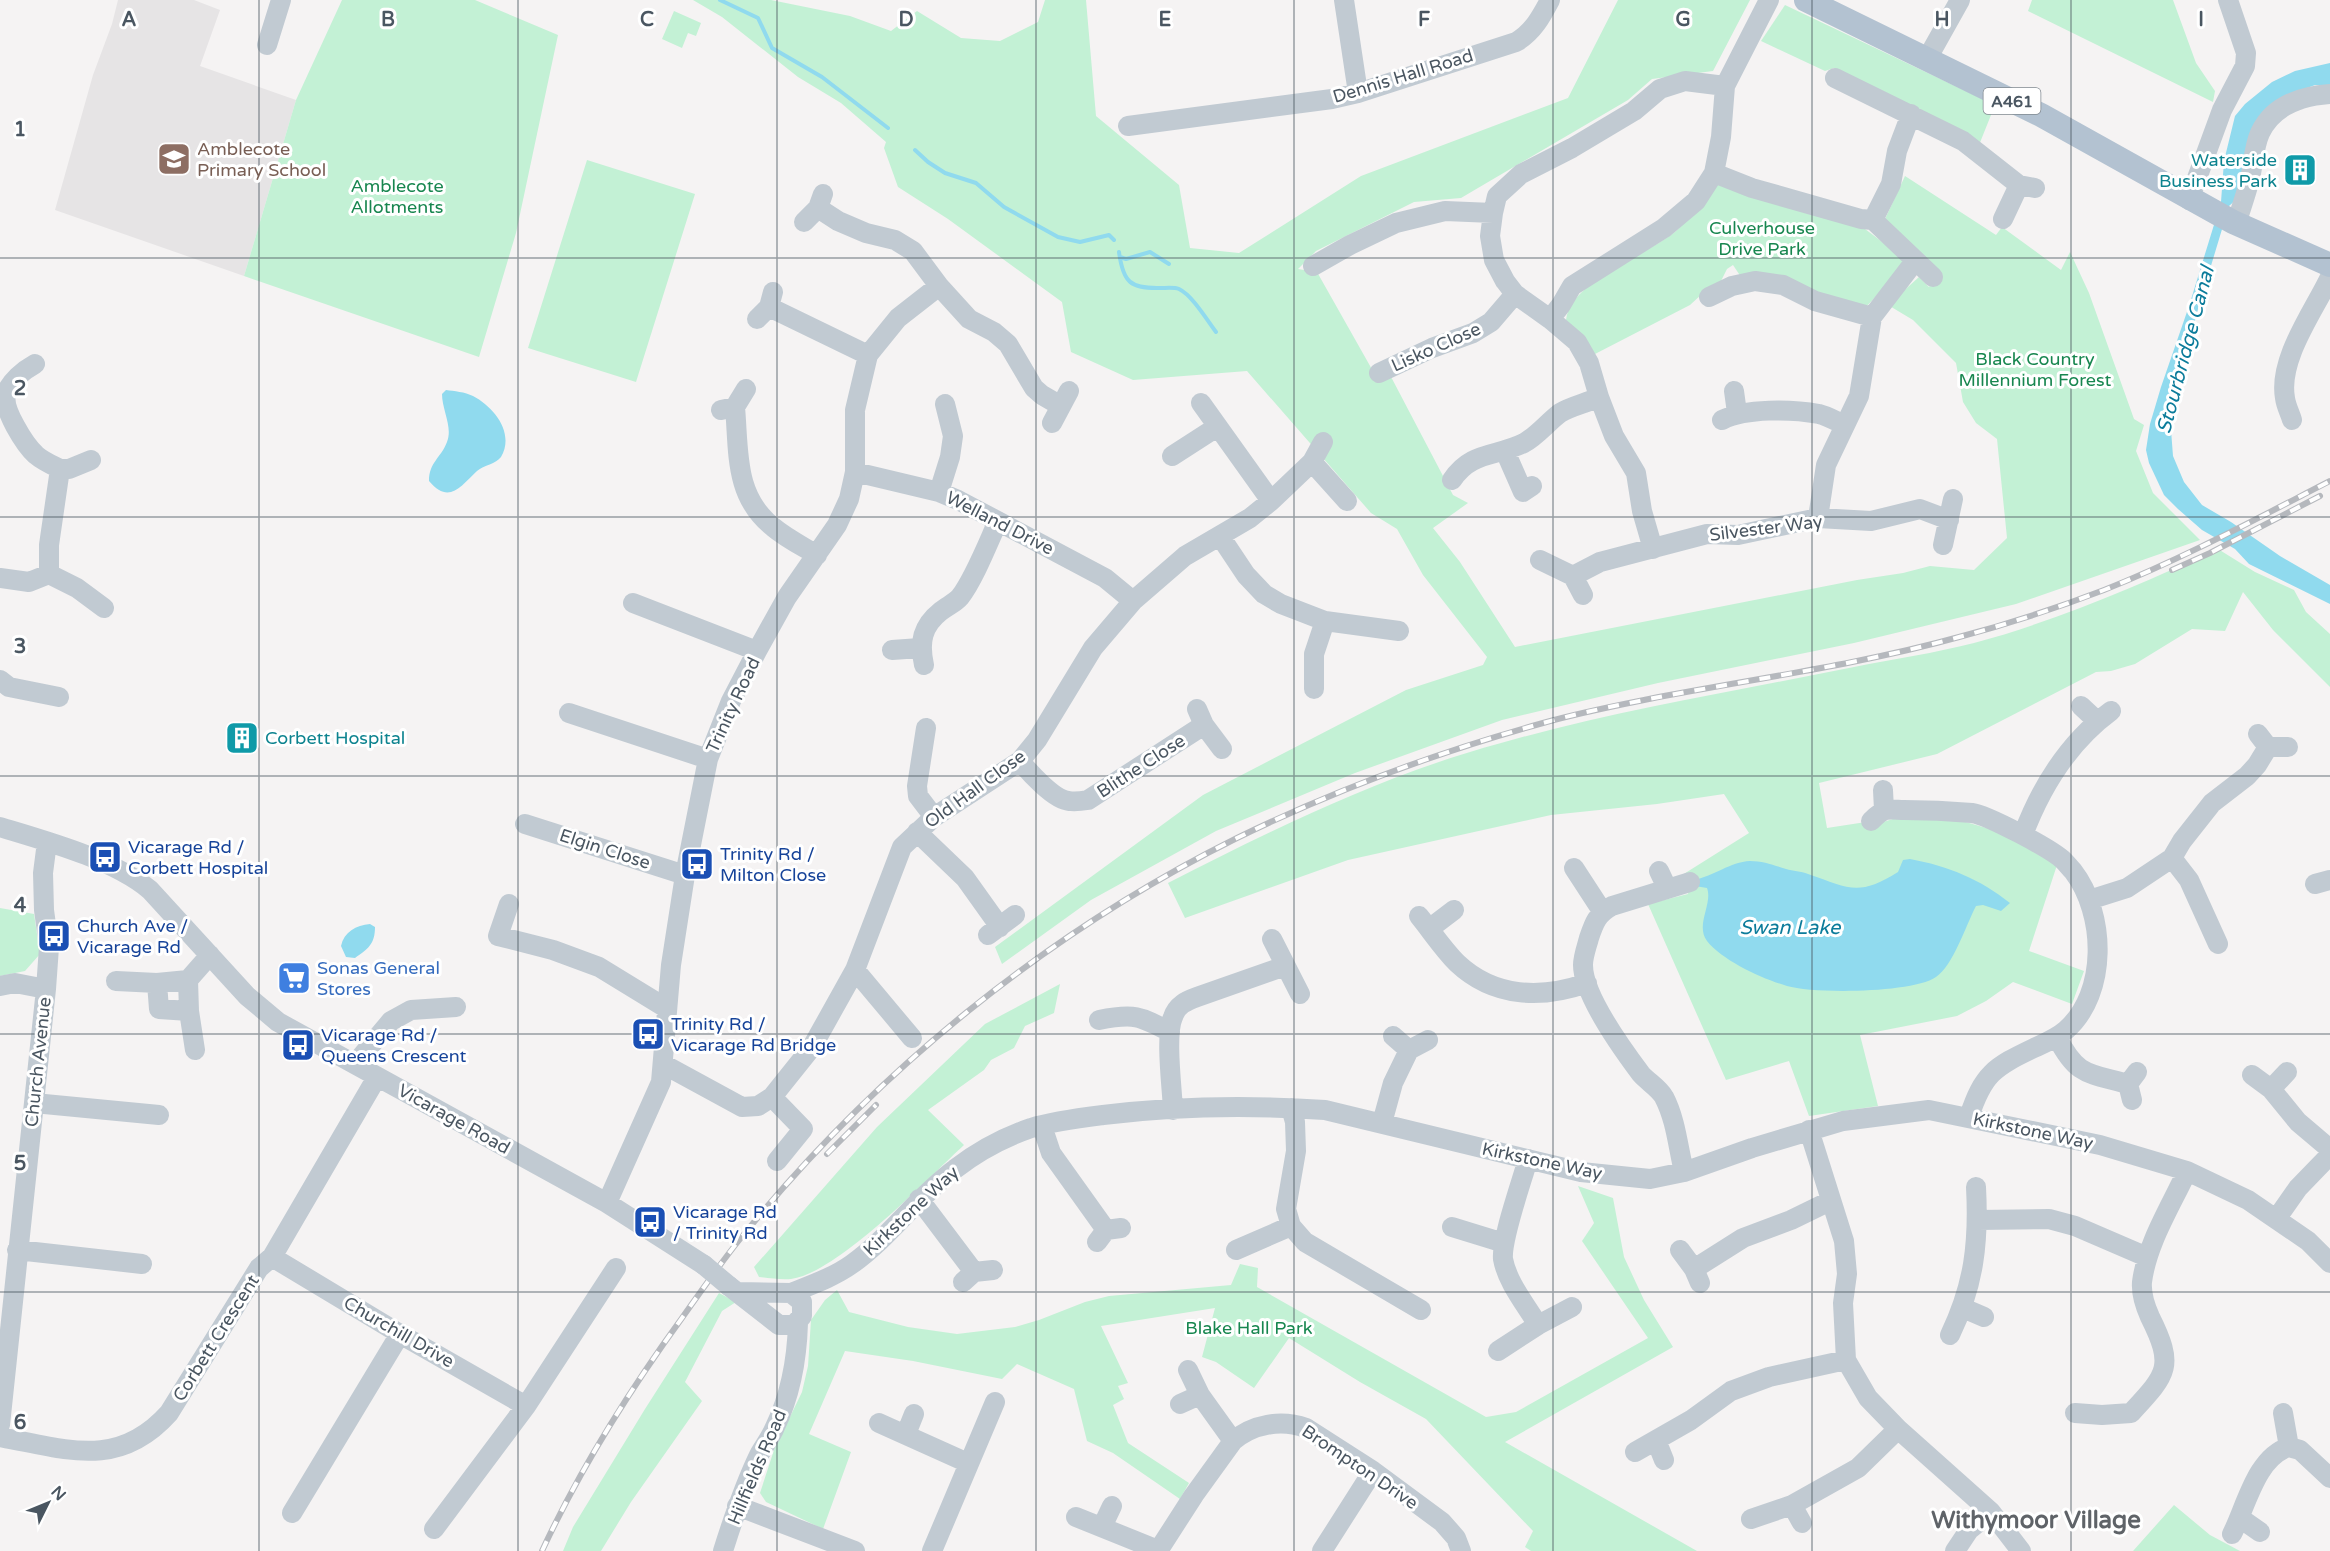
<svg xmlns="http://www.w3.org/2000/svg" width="2330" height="1551" viewBox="0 0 2330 1551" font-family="'Varela Round',sans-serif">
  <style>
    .education { fill: #e6e4e5 }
    .green { fill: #c3f1d5 }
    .water { fill: #90daee }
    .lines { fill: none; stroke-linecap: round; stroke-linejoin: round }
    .stream { stroke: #90daee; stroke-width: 4 }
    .minor { stroke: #c1cad2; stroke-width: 20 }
    .major { stroke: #b3c2d1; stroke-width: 24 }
    .rail-casing { stroke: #b5b8bd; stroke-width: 6 }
    .rail { stroke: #fff; stroke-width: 4; stroke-dasharray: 11; stroke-linecap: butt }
    .minor-bridge { stroke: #c1cad2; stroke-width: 20 }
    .grid { fill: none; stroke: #4a5661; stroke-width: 1.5; stroke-opacity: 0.55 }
    .labels { text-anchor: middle; stroke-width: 6; stroke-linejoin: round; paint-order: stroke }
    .shield { fill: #fff; stroke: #808990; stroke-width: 1.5 }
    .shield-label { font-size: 16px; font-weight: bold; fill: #4a5661 }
    .street-label { font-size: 18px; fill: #4a5661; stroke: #fff }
    .education-label { font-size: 18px; fill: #785e54; stroke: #fff; text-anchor: start }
    .culture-label { font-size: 18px; fill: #0d838f; stroke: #fff; text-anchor: end }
    .park-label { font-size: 18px; fill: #17864f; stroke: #fff }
    .transit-label { font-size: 18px; fill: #164399; stroke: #fff; text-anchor: start }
    .shop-label { font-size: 18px; fill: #366cbe; stroke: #fff; text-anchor: start }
    .water-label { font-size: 20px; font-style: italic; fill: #0c7c9b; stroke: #fff }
    .district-label { font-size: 24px; font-weight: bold; fill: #5f6368; stroke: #fff }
    .grid-label { font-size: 20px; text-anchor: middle; font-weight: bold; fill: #4a5661; stroke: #fff; stroke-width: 6; stroke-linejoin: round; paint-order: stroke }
  </style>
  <rect width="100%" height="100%" fill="#f5f3f3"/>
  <!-- education -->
  <path class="education" d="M118,0h76l26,10 -20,56 96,34 -52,176 -189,-66 38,-135 19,-51z"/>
  <!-- green -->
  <path class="green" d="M342,0h133l83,35 -42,198 -37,124 -235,-81 52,-176z
    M693,0h78l79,16 41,15 26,-20 44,27 39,3 38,-19 7,-22h41l10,116 83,69 11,63 49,5 122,-77 207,-78 50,-98h132l-37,71 -61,8 -24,21 -167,98 -47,4 -98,49 -18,18 19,3 61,108 11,-7 64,122 15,8 -35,25 27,34 55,85 342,-67 46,-7 27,-7 44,4 33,-32 -10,-99 -21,-16 -13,-21 -7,-39 -43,-43 -25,-15 31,-28 10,10 8,-15 -52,-53 20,-43 91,59 6,-8 59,43 9,-18 19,41 45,126 10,6 -8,26 17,42 47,47 -184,64 -162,39 -196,40 -156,37 -147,53 -139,58 -125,69 -89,64 -7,-17 208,-152 203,-105 77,-25 4,-8 -64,-82 -26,-46 -26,-16 -124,-142 -114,9 -62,-28 -9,-50 -114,-83 -50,-32 -14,-39 2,-6 -45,-39 -43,-26 -76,-60z
    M2032,0h141l23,63 19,28 -2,11 -185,-91z
    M1785,5l210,100 -16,40 -145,-77 -9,3 -64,-30z
    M674,11l27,12 -5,13 -8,-3 -6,15 -20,-9z
    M587,160l108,34 -59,188 -108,-34z
    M1720,183l145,46 28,21 11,12 -6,11 -34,36 -123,-32 -8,-12 -6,4 -9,18 -16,7 -12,11 -95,49 -29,-34c5,-40 82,-65 110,-89 16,-14 26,-35 44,-48z
    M2218,549l37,23 39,18 12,22 24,22v53l-57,-57 -30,-38 -18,39 -33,-2 -57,35 -24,7 -15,1 -159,82 -118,29 8,45 39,-6 14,1 16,-5 49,-2 69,20 43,29 -28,86 55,20 -12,33 -59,-22 -27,19 -29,15 -97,19 18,71 -69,10 -20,-55 -63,19 -78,-176 40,-10 2,-12 -11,-5 70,-44 -25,-39 -67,10 -106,11 -203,45 -163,58 -17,-35c108,-55 215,-108 333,-140 116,-33 235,-52 353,-76 40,-8 81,-14 120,-24 85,-23 165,-58 244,-94z
    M0,908l34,6 6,40 -15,17 -25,5z
    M1060,984l-6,29 -29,13 -11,22 -23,12 -7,10 -56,40 36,35c-37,34 -126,128 -173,134 -10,1 -22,-1 -32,-2l-5,-10 123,-140 108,-103z
    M1578,1186l35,12 11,59 20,43 29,47 -168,95 192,109h-166l-6,-4 8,-16 -107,-112 -66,-37 -71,-44 -35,50 -38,-26 -14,-5 13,-49 -114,18 27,57 -10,3 6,13 -11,6 15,38 61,40 -9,16 -67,-46 -26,-12 -13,-52 -57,-25 -15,15 -89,-18 -68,-10 -36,83 42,18 -28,77 -57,-27 -6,-9 14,-43 28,-58 6,-26 3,-46 14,-20 12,-10 12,22 59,15 49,7 58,-7 24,-7 46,-18 24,-6 122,-11 9,-21 18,4 -1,19 229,130 30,-5 132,-74 -66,-97 12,-18z
    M719,1293l17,9 -14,9 -37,71 17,19 -71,101 -30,49h-38l10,-24 72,-118z
    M2174,1505l36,30 30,16h-107z"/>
  <!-- water -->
  <path class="water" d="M2330,63v22h-15l-18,7 -21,15 -38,91 -9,8 -31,103 -28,108 3,39 11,26 18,23 29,17 49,34 50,29v19l-81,-40 -14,-15 -33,-19 -24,-21 -14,-14 -15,-32 -3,-13 4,-26 11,-37 28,-81 32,-104 3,-41 11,-45 10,-12 27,-22 23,-11z
    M446,390c8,1 19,2 27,6 21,11 42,37 28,61 -5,7 -17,8 -24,14 -16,15 -28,34 -48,10 0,-19 12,-23 18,-39 6,-15 -5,-32 -5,-48z
    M1910,859c38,7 70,20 100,44l-9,8 -18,-6 -7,1c-10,19 -23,60 -40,71 -23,16 -122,17 -149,9 -24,-7 -64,-25 -80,-45 -12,-16 6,-37 0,-53l-12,-2 -1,-6c20,-4 36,-18 56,-19 13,0 23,4 36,8 7,2 15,2 22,5 41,14 50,23 90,-2l5,-12z
    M370,924l5,3c0,17 -7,22 -20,31l-9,-1 -5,-11c3,-14 15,-21 29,-22z"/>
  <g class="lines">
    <!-- stream -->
    <path class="stream" d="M720,0l38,18 14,30 50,29 66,51
      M915,150l13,12 17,11 31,10 28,24 54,30 22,5 29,-7 5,5
      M1119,252c4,30 11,37 42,36 5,0 13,-1 18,1 13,6 28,31 37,43
      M1120,257l6,2 24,-7 19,12"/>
    <!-- minor -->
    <path class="minor" d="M1344,0l14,93
      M267,45l14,-45
      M1927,59l33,-59
      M1835,78l128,63 56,44 16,3
      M1128,126l204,-27 26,-6 158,-51c17,-10 25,-25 34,-42
      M1714,173l38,15 109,31 12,1 60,57
      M2189,200l33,-90 23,-44 1,-13 -18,-53
      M818,208l20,13 28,12 29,7 18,11 26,35 30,33 25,13 14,12 26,44 8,7 19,11
      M2003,219l16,-34
      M1873,220l18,-36 6,-33 14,-37
      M804,222l14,-14 5,-14
      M2236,224c5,-15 10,-30 14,-45 3,-14 4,-33 10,-46 13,-28 42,-37 70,-39
      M1313,266l37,-21 46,-22 49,-12 48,2
      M1709,297l23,-11 23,-5 28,4 32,16 57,16
      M769,307l99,48
      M757,319l12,-12 4,-15
      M1550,319l11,-14 11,-19 92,-58 32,-27 18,-28 7,-36 4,-51 44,-86
      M35,364c-11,6 -25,17 -29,30 -4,15 19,51 30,61 7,6 16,10 24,14
      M1379,373l53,-25 41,-15 18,-11 24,-28
      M1734,391l3,22
      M1201,403l70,98
      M735,407c4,45 -1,89 38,120 13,11 29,19 44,28
      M721,410l14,-3 11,-18
      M1722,420c24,-12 70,-11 97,-6 8,2 17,7 26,11
      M2292,420c-2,-7 -6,-14 -7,-22 -7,-39 29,-87 45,-121
      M1052,423l17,-32
      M1505,451l18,41 9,-6
      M1172,456l45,-29
      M1312,462l35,39
      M855,472l84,20 19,8 147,78 28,23
      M1452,480c19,-29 44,-23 72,-37 13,-7 24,-21 36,-30 11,-7 27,-10 39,-16
      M939,492l11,-35 3,-21 -8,-32
      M1818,518l8,-53 33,-69 13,-79 43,-56
      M1220,536l26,39 18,19 17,10 44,17 74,10
      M1943,545l10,-46
      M1653,549l-11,-38 -6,-38 -22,-37 -15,-39 -10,-34 -12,-21 -27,-23 -35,-25 -10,-13 -11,-21 -4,-24 3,-23 4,-17 24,-22 51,-26 62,-37 26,-22 25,-8 40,5
      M1540,560l33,16 27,-14 107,-28 31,1 80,-17 53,3 49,-12 29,11
      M49,574l28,14 27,20
      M1573,576l10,19
      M0,578l29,4 20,-8v-29l11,-76h9l22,-9
      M633,603l124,48
      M892,650l28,-2
      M924,665c-5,-23 -2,-39 17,-54 6,-5 14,-8 19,-14 14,-18 28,-54 38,-76
      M0,680l9,7 50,10
      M1314,689v-35l11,-33
      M2081,706l16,15
      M1197,709l7,16 18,24
      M569,713l139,46
      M926,728l-9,58 1,10 16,21
      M2258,734l10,13h20
      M1020,761c9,11 34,39 49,40 6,1 13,0 19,-1l116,-75
      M1883,790l1,20
      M1871,821c4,-4 10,-10 15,-11 5,-1 12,0 18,0 23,0 45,1 68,3 15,2 80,36 92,48 3,3 6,7 9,10 33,43 35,122 -7,159 -9,8 -21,13 -32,18 -40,19 -51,26 -65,69
      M525,824l160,51
      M0,827c46,14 113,32 150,63l97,106 31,26 329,181 97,62
      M917,832l48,46 35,49
      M2023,835c18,-48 46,-93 88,-124
      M2172,858l17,22 29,64
      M1574,868l28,43
      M1659,871l8,17
      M2315,884l15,-4
      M2089,900l38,-12 45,-30 10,-17 30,-38 35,-27 10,-11 11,-18
      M509,904l-11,32 55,14 46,17 67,41
      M1419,916c13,16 24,33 38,47 37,35 85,36 130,20
      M1429,929l25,-19
      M988,935l27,-20
      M1272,939l28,55
      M855,970l57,68
      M116,981l41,2 31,-3
      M157,983l2,26 30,2
      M0,986l15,-3 31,6
      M1099,1020c35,-7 41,-4 71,12
      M1393,1036l16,14 19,-10
      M2057,1037c20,40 32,36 71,47
      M195,1050l-6,-39 -1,-31 22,-25
      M355,1064l36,-43 20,-11 45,-3
      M663,1064l79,43 16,-1 14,-9 40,-50 43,-77 47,-123 32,-30 86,-56 17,-21 56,-92 40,-47 52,-45 65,-38 21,-17 41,-39 11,-20
      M2252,1075l19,14 27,33 32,27
      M2271,1089l16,-17
      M772,1097l31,32 -26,32
      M2132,1100l-4,-16 9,-12
      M34,1103l125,12
      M1291,1108l4,14 1,29 -10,58 5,17 14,16 116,68
      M1173,1110c-1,-23 -8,-75 0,-93 4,-12 13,-16 24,-20l88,-31
      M1382,1123l11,-40 16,-33
      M1042,1126l9,27 55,77
      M1809,1130l35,111 3,33 -4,29 3,57 22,38 30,31 93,83 30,39
      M1528,1159c-6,22 -27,80 -25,100 4,23 23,46 35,66
      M1684,1172c-6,-25 -8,-52 -20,-75 -5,-9 -16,-15 -23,-23 -18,-24 -58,-79 -58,-109 0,-9 4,-19 6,-27 5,-15 8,-24 23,-32l78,-24
      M919,1199l55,73
      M607,1203l54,-121 10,-117 14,-90 23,-116 23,-58 26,-50 30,-54 50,-72 12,-26 6,-27v-62l13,-55 30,-37 41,-32
      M2277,1218l21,-30 32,-33
      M1978,1220l71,-1 26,7 72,31
      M1452,1227l52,16
      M1097,1242l9,-12 15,-2
      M17,1250l125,14
      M1236,1250l55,-24
      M1680,1250l14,19 6,14
      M272,1257l128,77 126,72
      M1694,1269l49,-31 48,-18 39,-19
      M963,1282l11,-10 19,-2
      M729,1286l50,39h15l8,-9v-14l-11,-9 -52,-1
      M791,1293c20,-8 43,-16 61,-29 38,-27 65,-67 103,-95 22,-17 50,-32 76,-41 23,-7 48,-10 72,-13 73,-9 148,-10 222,-5l256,62 69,7 34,-7 68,-24 91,-27 86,-11 171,35 87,26 61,29 60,41 22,22
      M1963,1308l21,9
      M1950,1335c24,-50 29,-92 26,-148
      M1498,1351l40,-26 34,-18
      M1188,1370l12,25 33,46
      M1180,1404l20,-9
      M2075,1413l27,2 29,-2c36,-39 44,-46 19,-96 -5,-11 -9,-23 -8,-35 5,-39 29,-76 45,-111
      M2283,1413l6,34 11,3 30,28
      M879,1423l89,40
      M0,1425l46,-436 3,-42 -5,-37 -1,-37 4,-31
      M906,1434l8,-20
      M0,1437c66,12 118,33 169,-24l90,-145 13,-11 105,-180
      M1656,1440l8,20
      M1635,1452l56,-32 40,-29 38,-14 77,-17
      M1792,1505l10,18
      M737,1506l118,45
      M292,1513l108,-179
      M1076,1517l82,33
      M2240,1518l20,14
      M1751,1519l41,-14 66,-37 40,-39
      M1102,1527l10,-21
      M434,1529l92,-123 90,-138
      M2232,1534c14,-27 24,-77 57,-87
      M723,1551c10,-32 21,-65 36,-96 5,-9 12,-18 16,-28 16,-33 22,-69 23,-104
      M932,1551l63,-149
      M1158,1551l36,-56 39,-54c20,-17 48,-22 73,-13l67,43 69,51 14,16 5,13
      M1322,1551l51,-80
      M1955,1551l14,-21 22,-18"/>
    <!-- major -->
    <path class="major" d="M1806,0l235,115 192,107 97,43"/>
    <defs>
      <path id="rail" d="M2172,570l38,-17 110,-57
        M827,1154l49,-49
        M542,1551c38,-82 87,-160 140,-233 19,-27 38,-54 58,-79 134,-166 306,-306 497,-401 98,-48 201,-86 306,-115 35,-10 71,-17 106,-24 103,-20 209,-34 310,-62 49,-13 98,-29 145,-47 78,-31 152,-71 226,-109"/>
    </defs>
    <!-- rail casing -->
    <use href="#rail" class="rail-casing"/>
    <!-- rail -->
    <use href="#rail" class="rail"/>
    <!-- minor-bridge -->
    <path class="minor-bridge" d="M704,1265l25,21"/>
  </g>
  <!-- grid -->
  <path class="grid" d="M259,0v1551M518,0v1551M777,0v1551M1036,0v1551M1294,0v1551M1553,0v1551M1812,0v1551M2071,0v1551M0,258h2330M0,517h2330M0,776h2330M0,1034h2330M0,1292h2330"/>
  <!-- icons -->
  <defs>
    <symbol id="school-square" viewBox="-11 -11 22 22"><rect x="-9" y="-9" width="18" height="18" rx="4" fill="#8d6e63" stroke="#fff"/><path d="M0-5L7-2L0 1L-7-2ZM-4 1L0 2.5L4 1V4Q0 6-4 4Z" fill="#fff"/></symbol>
    <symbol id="building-square" viewBox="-11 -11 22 22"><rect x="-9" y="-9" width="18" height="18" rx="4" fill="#0f9aa8" stroke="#fff"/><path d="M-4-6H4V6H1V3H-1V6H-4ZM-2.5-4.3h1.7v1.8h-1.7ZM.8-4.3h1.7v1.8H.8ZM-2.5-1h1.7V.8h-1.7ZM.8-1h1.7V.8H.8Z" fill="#fff"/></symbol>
    <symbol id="bus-square" viewBox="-11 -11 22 22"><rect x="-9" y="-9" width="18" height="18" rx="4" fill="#1a4fb4" stroke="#fff"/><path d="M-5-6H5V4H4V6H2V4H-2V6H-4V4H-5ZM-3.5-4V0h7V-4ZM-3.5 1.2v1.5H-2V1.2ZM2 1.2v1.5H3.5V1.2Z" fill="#fff"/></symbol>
    <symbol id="supermarket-square" viewBox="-11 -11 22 22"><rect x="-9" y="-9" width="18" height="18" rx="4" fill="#3f7fe0" stroke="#fff"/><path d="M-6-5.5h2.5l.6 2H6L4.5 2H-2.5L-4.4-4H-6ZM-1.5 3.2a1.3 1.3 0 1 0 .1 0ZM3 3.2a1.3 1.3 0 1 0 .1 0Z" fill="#fff"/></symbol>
  </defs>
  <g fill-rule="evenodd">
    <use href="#school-square" x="155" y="140" width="38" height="38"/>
    <use href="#building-square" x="2281" y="151" width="38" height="38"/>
    <use href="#building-square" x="223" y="719" width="38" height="38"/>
    <use href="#bus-square" x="86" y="838" width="38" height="38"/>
    <use href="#bus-square" x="678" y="845" width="38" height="38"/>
    <use href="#bus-square" x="35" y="917" width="38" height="38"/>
    <use href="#supermarket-square" x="275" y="959" width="38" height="38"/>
    <use href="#bus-square" x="629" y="1015" width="38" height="38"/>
    <use href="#bus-square" x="279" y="1026" width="38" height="38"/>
    <use href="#bus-square" x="631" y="1203" width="38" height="38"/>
  </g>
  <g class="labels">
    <!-- shield labels -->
    <rect class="shield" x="1983.5" y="88" width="57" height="26" rx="4.5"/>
    <g class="shield-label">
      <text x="2012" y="107">A461</text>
    </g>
    <!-- street labels -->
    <g class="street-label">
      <text transform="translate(1403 76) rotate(-17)" y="6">Dennis Hall Road</text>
      <text transform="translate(1436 347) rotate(-24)" y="6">Lisko Close</text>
      <text transform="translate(1000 523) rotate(27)" y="6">Welland Drive</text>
      <text transform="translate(1766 528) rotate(-7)" y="6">Silvester Way</text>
      <text transform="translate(733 705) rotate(-65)" y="6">Trinity Road</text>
      <text transform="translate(1141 766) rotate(-33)" y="6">Blithe Close</text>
      <text transform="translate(975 789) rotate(-36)" y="6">Old Hall Close</text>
      <text transform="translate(605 849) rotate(18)" y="6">Elgin Close</text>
      <text transform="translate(38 1062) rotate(-84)" y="6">Church Avenue</text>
      <text transform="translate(454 1119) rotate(29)" y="6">Vicarage Road</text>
      <text transform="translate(2033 1131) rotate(12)" y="6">Kirkstone Way</text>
      <text transform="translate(1542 1161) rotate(12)" y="6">Kirkstone Way</text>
      <text transform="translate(911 1211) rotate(-43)" y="6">Kirkstone Way</text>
      <text transform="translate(399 1332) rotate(30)" y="6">Churchill Drive</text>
      <text transform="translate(216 1338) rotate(-58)" y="6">Corbett Crescent</text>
      <text transform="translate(757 1467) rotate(-67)" y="6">Hillfields Road</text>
      <text transform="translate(1360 1467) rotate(34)" y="6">Brompton Drive</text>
    </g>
    <!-- education labels -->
    <g class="education-label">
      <text x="197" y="155">Amblecote<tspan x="197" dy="21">Primary School</tspan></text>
    </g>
    <!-- culture labels -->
    <g class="culture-label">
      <text x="2277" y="166">Waterside<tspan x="2277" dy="21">Business Park</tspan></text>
      <text x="265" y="744" text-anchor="start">Corbett Hospital</text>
    </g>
    <!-- park labels -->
    <g class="park-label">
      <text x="397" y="192">Amblecote<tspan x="397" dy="21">Allotments</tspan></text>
      <text x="1762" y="234">Culverhouse<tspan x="1762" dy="21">Drive Park</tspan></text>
      <text x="2035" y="365">Black Country<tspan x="2035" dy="21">Millennium Forest</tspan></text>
      <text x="1249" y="1334">Blake Hall Park</text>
    </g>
    <!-- transit labels -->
    <g class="transit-label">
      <text x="128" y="853">Vicarage Rd /<tspan x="128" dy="21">Corbett Hospital</tspan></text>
      <text x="720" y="860">Trinity Rd /<tspan x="720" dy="21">Milton Close</tspan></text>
      <text x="77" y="932">Church Ave /<tspan x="77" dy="21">Vicarage Rd</tspan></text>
      <text x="671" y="1030">Trinity Rd /<tspan x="671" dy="21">Vicarage Rd Bridge</tspan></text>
      <text x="321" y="1041">Vicarage Rd /<tspan x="321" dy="21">Queens Crescent</tspan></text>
      <text x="673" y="1218">Vicarage Rd<tspan x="673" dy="21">/ Trinity Rd</tspan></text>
    </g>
    <!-- shop labels -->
    <g class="shop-label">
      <text x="317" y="974">Sonas General<tspan x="317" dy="21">Stores</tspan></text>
    </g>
    <!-- water labels -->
    <g class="water-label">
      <text transform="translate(2185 350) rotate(-75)" y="7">Stourbridge Canal</text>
      <text x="1790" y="934">Swan Lake</text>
    </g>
    <!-- district labels -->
    <g class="district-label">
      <text x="2036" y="1528">Withymoor Village</text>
    </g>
  </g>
  <g class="grid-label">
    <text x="129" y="26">A</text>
    <text x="388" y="26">B</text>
    <text x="647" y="26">C</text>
    <text x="906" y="26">D</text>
    <text x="1165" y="26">E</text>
    <text x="1424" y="26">F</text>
    <text x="1683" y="26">G</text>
    <text x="1942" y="26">H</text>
    <text x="2201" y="26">I</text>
    <text x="20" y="136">1</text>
    <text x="20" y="395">2</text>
    <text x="20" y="653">3</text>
    <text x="20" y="912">4</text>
    <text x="20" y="1170">5</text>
    <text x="20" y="1429">6</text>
  </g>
  <!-- north arrow -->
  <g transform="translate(48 1503) rotate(47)" stroke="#ffffff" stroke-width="4.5" paint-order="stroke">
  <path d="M0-4.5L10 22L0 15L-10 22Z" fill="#4a5661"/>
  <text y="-9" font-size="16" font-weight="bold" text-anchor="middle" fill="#4a5661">N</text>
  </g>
</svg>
